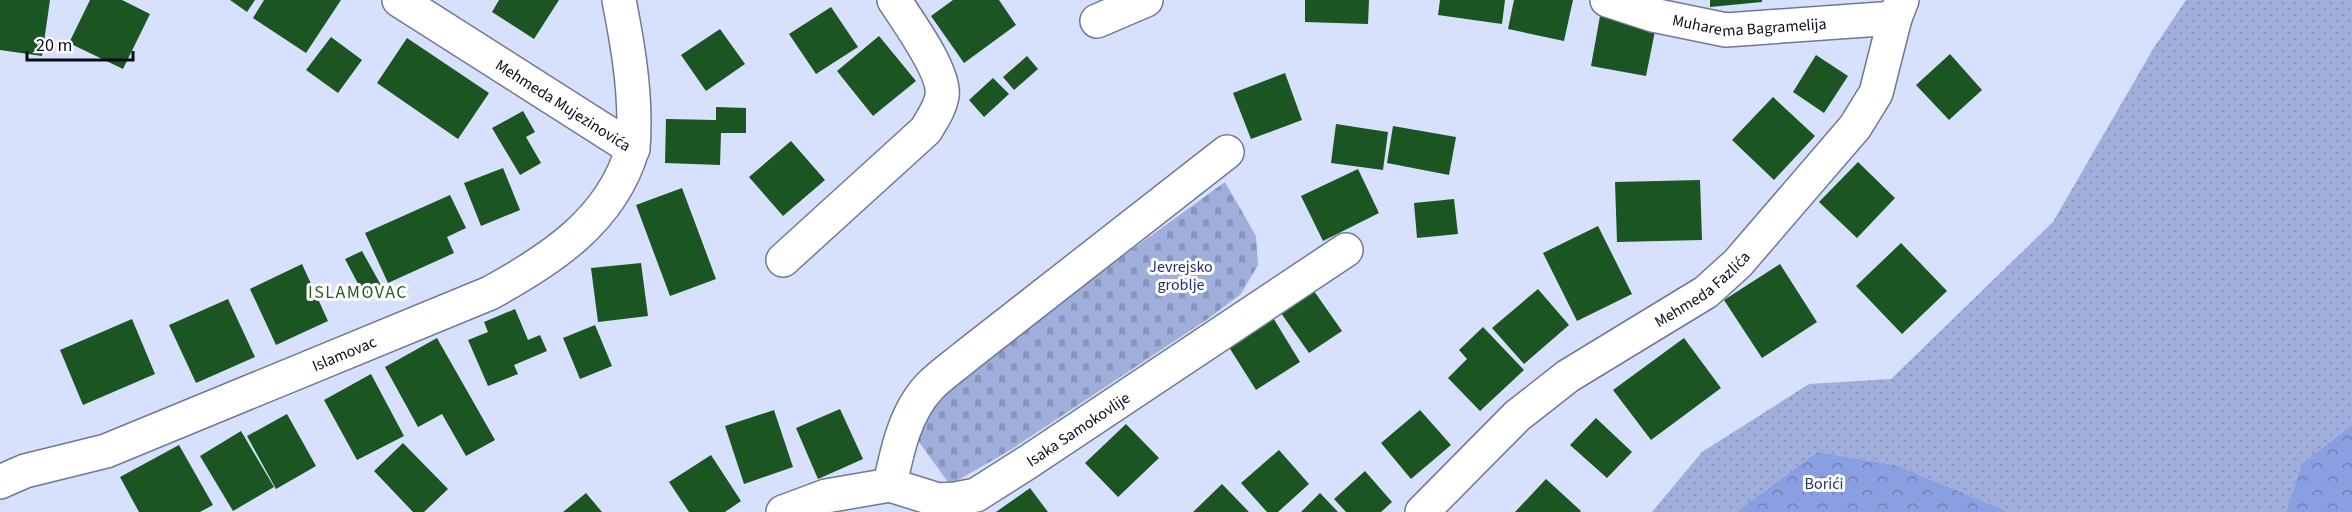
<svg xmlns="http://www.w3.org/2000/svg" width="2352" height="512" viewBox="0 0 2352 512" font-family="'Source Sans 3',sans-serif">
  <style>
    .grass { fill: url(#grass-dots) }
    .forest { fill: url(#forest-crowns) }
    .cemetery { fill: url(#cemetery-stones) }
    .building { fill: #1b5522 }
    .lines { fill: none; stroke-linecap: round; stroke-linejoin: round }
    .minor-casing { stroke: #707993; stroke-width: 36 }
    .minor { stroke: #fff; stroke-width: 33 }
    .labels { text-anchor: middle; stroke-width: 6; stroke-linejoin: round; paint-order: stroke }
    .street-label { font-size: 16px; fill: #090c16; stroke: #fff }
    .park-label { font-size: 16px; fill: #22317e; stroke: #fff }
    .neighbourhood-label { font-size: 18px; letter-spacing: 1.5px; fill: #225b28; stroke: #fff }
  </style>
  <defs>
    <pattern id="grass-dots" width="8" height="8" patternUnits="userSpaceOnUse" patternTransform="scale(1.5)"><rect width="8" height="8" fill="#9faeda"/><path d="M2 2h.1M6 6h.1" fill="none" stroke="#8894ba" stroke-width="1.8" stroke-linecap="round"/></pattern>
    <pattern id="forest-crowns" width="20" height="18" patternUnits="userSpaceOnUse" patternTransform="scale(1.5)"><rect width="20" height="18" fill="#8a9fe2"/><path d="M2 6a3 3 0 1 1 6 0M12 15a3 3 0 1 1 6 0" fill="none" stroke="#6f80b6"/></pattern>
    <pattern id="cemetery-stones" width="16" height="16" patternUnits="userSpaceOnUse" patternTransform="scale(1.5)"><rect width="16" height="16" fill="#9faeda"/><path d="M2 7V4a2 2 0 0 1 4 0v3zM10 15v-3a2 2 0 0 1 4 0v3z" fill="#8894ba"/></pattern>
  </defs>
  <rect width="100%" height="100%" fill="#d7e1fe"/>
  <!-- grass -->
  <path class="grass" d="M2186,0h166v425l-50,38 -16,49h-277l-113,-47 -79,-13 -81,60h-84l50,-60 107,-68 82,-5 162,-157 100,-173z"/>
  <!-- forest -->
  <path class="forest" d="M2352,425v87h-66l16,-49z
    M1817,452l79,13 113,47h-273z"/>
  <!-- cemetery -->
  <path class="cemetery" d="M1225,182l31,54 2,29 -17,29 -32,24 -197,131 -62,36 -36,-50 20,-39 51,-40z"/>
  <!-- building -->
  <path class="building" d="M0,0h50l-8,56 -42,-6z
    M90,0h32l28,14 -27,55 -54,-26z
    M230,0h25l-8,12z
    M264,0h77l-35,53 -53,-35z
    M499,0h60l-25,39 -42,-27z
    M953,0h46l17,25 -52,38 -33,-47z
    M1305,0h64l-1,24 -63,-2z
    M1440,0h65l-3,24 -64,-9z
    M1514,0h59l-9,41 -56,-12z
    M1710,0h52v2l-52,5z
    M831,7l27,40 -42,27 -27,-40z
    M1600,16l56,10 -10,50 -55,-10z
    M720,29l25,35 -39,27 -25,-36z
    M879,36l37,45 -43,35 -36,-45z
    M331,37l31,23 -24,33 -32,-23z
    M407,38l82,55 -31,46 -81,-56z
    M1950,54l32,36 -33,30 -33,-35z
    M1816,55l32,21 -24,37 -31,-21z
    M1027,56l11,13 -24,21 -11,-13z
    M1285,73l17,47 -51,19 -18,-46z
    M993,78l16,16 -25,23 -15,-17z
    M1773,97l42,39 -41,44 -42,-40z
    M716,107l30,1v25h-25l-1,32 -55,-2 1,-44 50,1z
    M523,111l12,21 -9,5 15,26 -21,12 -28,-47z
    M1336,124l52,8 -5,38 -52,-7z
    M1393,126l63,11 -7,38 -62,-12z
    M791,141l34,39 -42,36 -34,-39z
    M1858,162l37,36 -38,40 -38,-36z
    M503,168l17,42 -39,16 -17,-43z
    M1358,169l21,44 -56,28 -22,-45z
    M1700,180l2,60 -85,2 -2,-60z
    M682,188l34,91 -46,17 -34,-91z
    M450,195l16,33 -19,9 7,16 -66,30 -23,-50z
    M1454,199l4,35 -41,4 -3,-35z
    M1598,226l34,68 -55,27 -34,-68z
    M1901,243l46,48 -45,43 -46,-48z
    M362,251l20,36 -17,10 -20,-38z
    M641,263l7,53 -50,6 -7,-54z
    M302,264l26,57 -52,24 -26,-56z
    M1780,264l37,58 -55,36 -38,-58z
    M1538,289l31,36 -45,39 -32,-36z
    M1314,291l28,40 -33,22 -28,-40z
    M228,299l27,58 -59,26 -27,-58z
    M515,309l13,31 12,-5 7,16 -33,14 4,9 -30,12 -20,-46 20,-8 -4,-10z
    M1272,316l28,46 -44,28 -29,-46z
    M132,319l23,55 -72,31 -23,-55z
    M595,325l17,41 -32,13 -17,-41z
    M1483,327l41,43 -44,41 -32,-33 19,-19 -8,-9z
    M437,338l58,102 -29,16 -24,-42 -24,13 -33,-60z
    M1684,338l37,50 -70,52 -38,-50z
    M371,374l33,62 -47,24 -33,-60z
    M840,409l23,50 -45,20 -22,-51z
    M774,410l19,57 -49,17 -19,-58z
    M1420,410l31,35 -40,34 -30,-36z
    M287,414l29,52 -40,23 -29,-53z
    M1596,418l36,34 -25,26 -37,-33z
    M1126,424l33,34 -41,39 -33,-34z
    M241,431l33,56 -41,24 -33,-55z
    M403,443l45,46 -24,23h-11l-39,-41z
    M179,445l34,60 -13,7h-61l-19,-35z
    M1279,450l30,34 -31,28h-11l-26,-29z
    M711,455l30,46 -16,11h-36l-20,-30z
    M1365,471l27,31 -11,10h-35l-12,-13z
    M1546,479l35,32 -1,1h-65z
    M1222,484l27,28h-56z
    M1030,488l18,24h-52z
    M586,493l16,19h-39z
    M1320,493l18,19h-37z"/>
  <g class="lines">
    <defs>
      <g id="minor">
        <path id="s1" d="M399,0l234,149"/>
        <path id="s2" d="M1607,0l46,15 73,15 169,-12"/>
        <path d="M1097,21l49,-21"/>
        <path d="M783,260l143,-130c6,-11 14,-21 16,-34 4,-23 -35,-76 -48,-96"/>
        <path id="s3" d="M0,482l25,-11 81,-20 384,-158c60,-33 121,-72 142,-143 3,-8 1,-18 2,-27 0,-42 -7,-82 -15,-123"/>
        <path d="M890,485c7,-34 15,-73 40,-99 11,-11 24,-20 36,-30l261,-204"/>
        <path id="s4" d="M783,512l43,-16 64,-11 48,15 18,-1 20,-4 52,-33 318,-212"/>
        <path id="s5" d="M1422,512l95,-96 51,-40 138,-84 32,-29 117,-136 21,-34 19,-75 7,-18"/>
      </g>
    </defs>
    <!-- minor casing -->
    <use href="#minor" class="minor-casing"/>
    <!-- minor -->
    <use href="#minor" class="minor"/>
  </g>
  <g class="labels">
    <!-- street labels -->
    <g class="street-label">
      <text dy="6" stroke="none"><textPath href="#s2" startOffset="146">Muharema Bagramelija</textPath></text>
      <text dy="6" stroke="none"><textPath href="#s1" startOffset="195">Mehmeda Mujezinovića</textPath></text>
      <text dy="6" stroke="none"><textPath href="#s5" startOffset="360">Mehmeda Fazlića</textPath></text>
      <text dy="6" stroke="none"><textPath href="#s3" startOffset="368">Islamovac</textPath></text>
      <text dy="6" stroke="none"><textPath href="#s4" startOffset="321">Isaka Samokovlije</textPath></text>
    </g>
    <!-- park labels -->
    <g class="park-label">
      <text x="1181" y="272">Jevrejsko<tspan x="1181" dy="18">groblje</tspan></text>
      <text x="1824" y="489">Borići</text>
    </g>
    <!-- neighbourhood labels -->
    <g class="neighbourhood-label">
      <text x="358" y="298">ISLAMOVAC</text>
    </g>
  </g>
  <!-- scale -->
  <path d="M27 51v9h106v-9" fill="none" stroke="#090c16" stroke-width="3"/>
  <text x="36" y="51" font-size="18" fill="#090c16" stroke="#ffffff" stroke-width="4.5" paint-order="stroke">20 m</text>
</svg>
